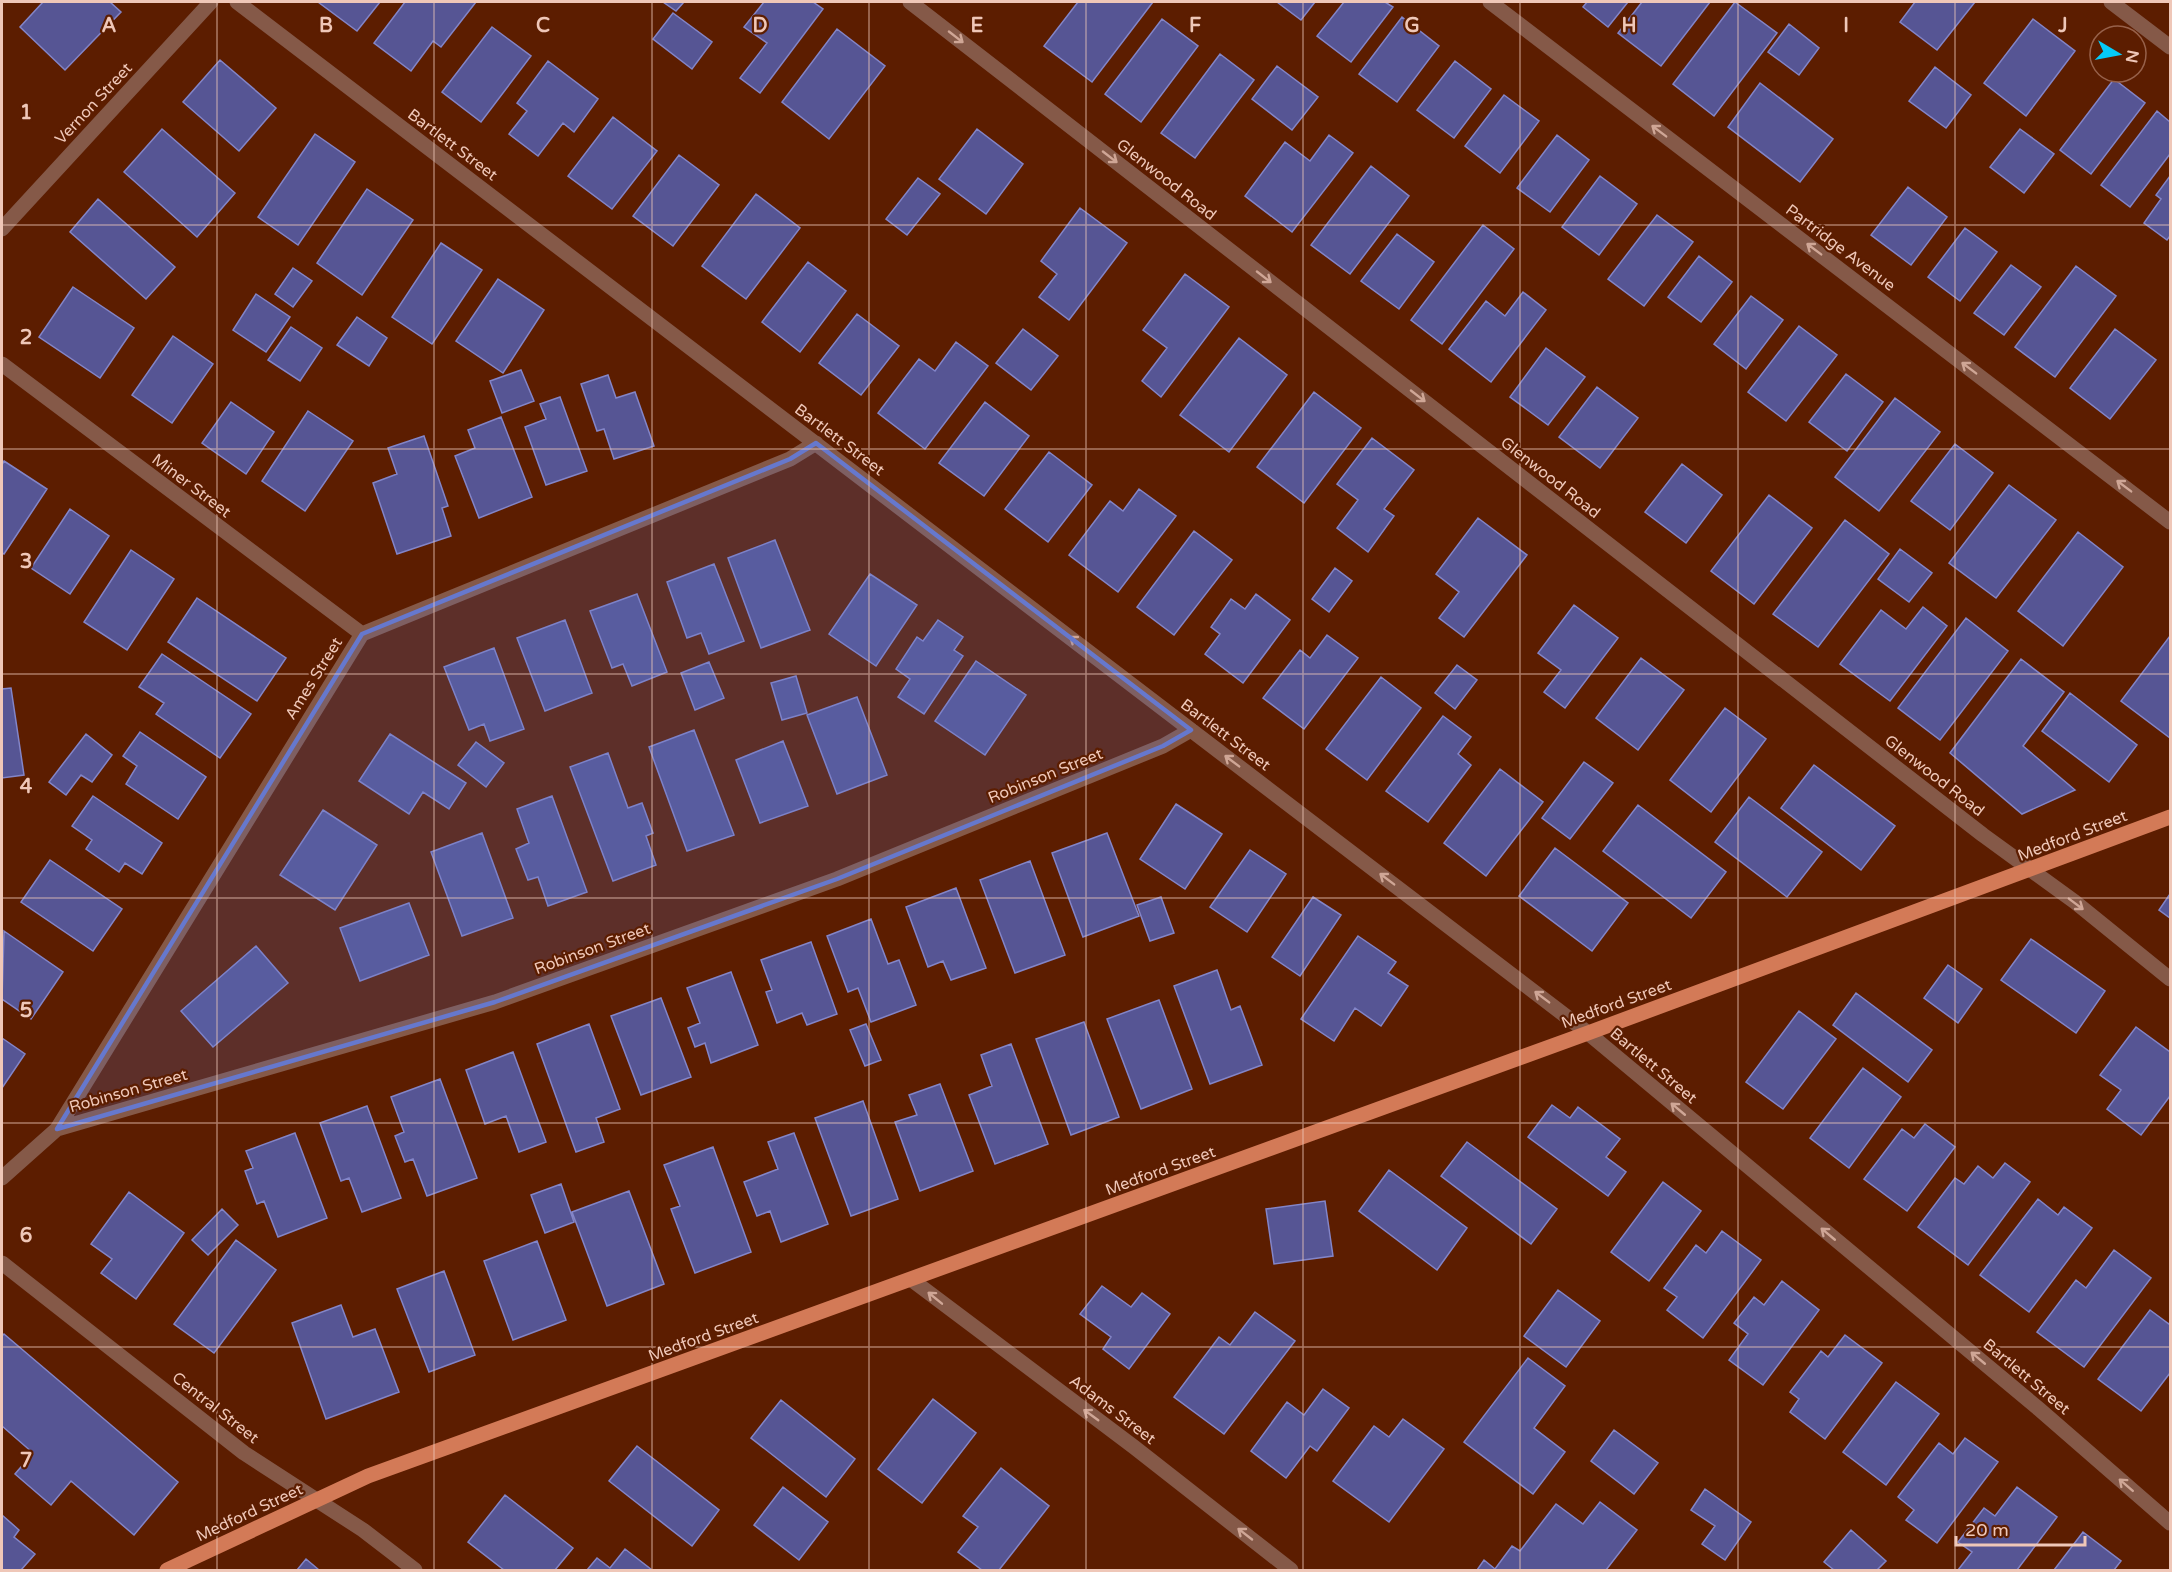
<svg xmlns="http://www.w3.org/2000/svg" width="2172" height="1572" viewBox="0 0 2172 1572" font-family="'Varela Round',sans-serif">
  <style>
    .building { fill: #565594; stroke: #8385c8; stroke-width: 1.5 }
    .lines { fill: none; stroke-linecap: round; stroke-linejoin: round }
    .minor { stroke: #855948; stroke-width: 15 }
    .major { stroke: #d37a57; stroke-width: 15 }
    .oneway { stroke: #cfa696 }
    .marked { fill: #6678cd; fill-opacity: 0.2; stroke: #6678cd; stroke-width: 4.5; stroke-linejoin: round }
    .grid { fill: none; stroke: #efc7b8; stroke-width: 1.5; stroke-opacity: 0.55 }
    .labels { text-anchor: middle; stroke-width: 4.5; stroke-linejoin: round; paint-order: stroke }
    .street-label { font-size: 16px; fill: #efc7b8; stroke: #5c1d00 }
    .grid-label { font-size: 20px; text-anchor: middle; font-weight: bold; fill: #efc7b8; stroke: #5c1d00; stroke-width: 4.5; stroke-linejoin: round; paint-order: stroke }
  </style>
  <rect width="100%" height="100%" fill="#5c1d00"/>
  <!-- building -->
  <path class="building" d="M43,2h67l11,10 -56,58 -45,-43z
    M318,2h62l-23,29z
    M405,2h71l-35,45 -8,-6 -22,30 -37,-28z
    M663,2h21l-8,9z
    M764,2h49l10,7 -63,84 -20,-15 27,-35 -23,-16z
    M1078,2h75l-61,80 -48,-36z
    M1277,2h38l-14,18z
    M1344,2h41l8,5 -42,55 -34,-26z
    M1587,2h41l-20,25 -25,-20z
    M1642,2h68l-49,64 -43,-33z
    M1735,2l42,31 -63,83 -41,-32z
    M1915,2h60l-38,48 -37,-28z
    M673,13l39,29 -20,27 -39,-30z
    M1402,17l37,29 -42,56 -38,-28z
    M1162,19l36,27 -57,76 -36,-28z
    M2033,19l42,32 -49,65 -42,-33z
    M1789,24l30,24 -20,27 -31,-23z
    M492,27l39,29 -50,66 -39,-30z
    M837,29l48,37 -56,73 -47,-37z
    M1220,54l34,26 -59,78 -34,-25z
    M220,60l56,48 -37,43 -56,-49z
    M548,61l50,38 -24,33 -11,-9 -25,33 -29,-22 18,-23 -10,-8z
    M1455,61l36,28 -37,49 -37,-28z
    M1277,66l41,31 -26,33 -40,-31z
    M1935,67l36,28 -25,33 -37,-27z
    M2114,79l31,24 -54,71 -31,-24z
    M1760,83l73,56 -33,43 -72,-55z
    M1504,95l35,26 -39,52 -35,-27z
    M2157,111l13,11v32l-40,53 -29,-22z
    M613,117l44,34 -45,58 -44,-33z
    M162,129l73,64 -38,44 -73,-65z
    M977,129l46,35 -37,50 -47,-35z
    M2020,129l34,25 -30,39 -34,-26z
    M315,134l40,28 -57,83 -40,-28z
    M1329,135l24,18 -61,79 -47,-36 40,-54 25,19z
    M1557,135l32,25 -39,52 -33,-24z
    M679,155l40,30 -46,61 -40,-30z
    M1371,166l38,30 -59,78 -39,-29z
    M1600,176l37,28 -38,51 -37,-28z
    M2170,176v60l-3,4 -23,-17 17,-24 -5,-4z
    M918,178l22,16 -33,41 -21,-16z
    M1908,187l39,30 -36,48 -40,-30z
    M367,189l46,31 -51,75 -45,-32z
    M756,194l44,34 -54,71 -44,-33z
    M98,199l77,68 -29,32 -76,-67z
    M1080,208l47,35 -58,77 -30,-23 18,-23 -16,-13z
    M1657,215l36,27 -49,64 -36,-27z
    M1483,225l31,24 -72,95 -31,-24z
    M1965,228l32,24 -37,49 -32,-24z
    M1397,234l37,28 -35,47 -38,-28z
    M441,243l41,27 -50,74 -40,-27z
    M1699,256l33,26 -31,40 -33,-25z
    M808,262l38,29 -46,61 -38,-30z
    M2011,265l30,22 -37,48 -30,-22z
    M2076,266l40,30 -61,81 -40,-30z
    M293,268l19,13 -19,26 -18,-13z
    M1185,274l44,33 -68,90 -19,-16 25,-33 -24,-18z
    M498,279l46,31 -41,63 -47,-32z
    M73,287l61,41 -34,50 -61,-41z
    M1523,292l23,18 -55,72 -42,-33 37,-48 19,15z
    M256,294l34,23 -24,35 -33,-22z
    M1751,296l32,24 -37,49 -32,-25z
    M857,314l42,32 -38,49 -42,-32z
    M357,317l30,21 -18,28 -32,-21z
    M1799,326l38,29 -51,66 -38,-29z
    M291,327l31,21 -22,33 -32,-21z
    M1023,329l35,27 -27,34 -35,-27z
    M2115,329l41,31 -46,59 -40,-31z
    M173,336l40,28 -41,59 -40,-28z
    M1239,338l48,37 -58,77 -49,-37z
    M956,342l32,24 -63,83 -47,-36 41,-54 16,12z
    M1546,348l39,29 -37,48 -38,-28z
    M521,370l13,31 -32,12 -12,-32z
    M1846,374l37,28 -36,49 -38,-29z
    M608,375l8,23 19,-6 19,54 -40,13 -10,-30 -7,2 -16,-47z
    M1597,387l41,31 -38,50 -41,-31z
    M1314,392l47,36 -57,75 -47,-36z
    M560,397l27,74 -41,14 -21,-58 21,-8 -6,-15z
    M1895,398l45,34 -61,79 -44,-34z
    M231,402l43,30 -28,42 -44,-31z
    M985,402l44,34 -45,60 -45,-33z
    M308,411l45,30 -48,70 -43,-30z
    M501,417l31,80 -53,21 -24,-62 20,-8 -7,-18z
    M424,436l24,70 -6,2 9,28 -54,18 -24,-71 24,-9 -9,-26z
    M1372,438l42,32 -30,39 10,7 -26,36 -31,-24 21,-28 -21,-16z
    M1955,444l38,29 -43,57 -39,-29z
    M1049,452l43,33 -44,57 -43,-33z
    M4,461l43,28 -43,65 -2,-1v-88z
    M1682,464l40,31 -36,48 -41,-31z
    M2009,485l47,35 -60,78 -47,-35z
    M1139,489l37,27 -58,76 -49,-37 41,-54 13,10z
    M1769,495l43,33 -58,76 -43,-33z
    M70,509l39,27 -39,58 -39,-26z
    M1478,518l49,37 -63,82 -25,-19 20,-26 -23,-18z
    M1845,520l44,34 -71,93 -45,-33z
    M1194,531l38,29 -58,75 -37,-28z
    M2078,532l45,35 -60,79 -45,-35z
    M775,540l35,90 -49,18 -33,-90z
    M1900,549l32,24 -23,29 -31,-23z
    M131,550l43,29 -47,71 -43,-28z
    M714,564l30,77 -35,13 -8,-21 -14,5 -20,-56z
    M1335,568l17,13 -23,31 -17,-13z
    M870,574l47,31 -41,61 -47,-32z
    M637,594l30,78 -35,14 -9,-22 -11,4 -22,-57z
    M1256,594l34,26 -47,63 -38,-29 15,-20 -9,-7 20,-28 14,10z
    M197,598l89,60 -29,43 -89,-59z
    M1574,605l44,33 -53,70 -21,-16 17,-22 -23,-17z
    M1923,607l24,19 -57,75 -50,-37 41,-54 25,19z
    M1966,618l42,33 -68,89 -42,-32z
    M565,620l27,73 -47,18 -28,-73z
    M938,620l25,17 -9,13 9,6 -39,58 -26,-17 12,-18 -14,-10 21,-32 6,4z
    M1327,635l31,23 -54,71 -41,-31 37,-48 10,8z
    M2170,636v102l-49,-37z
    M494,648l30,81 -34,12 -6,-17 -15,6 -25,-63z
    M162,654l89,60 -31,44 -64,-44 8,-11 -25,-16z
    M1641,658l43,32 -46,60 -42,-32z
    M2021,659l43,33 -41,54 52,44 -53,24 -72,-61z
    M976,661l50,34 -41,60 -50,-34z
    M709,662l15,36 -29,12 -14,-37z
    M1457,665l20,15 -22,29 -20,-16z
    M796,676l11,37 -25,7 -11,-37z
    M1381,677l40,31 -54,72 -41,-31z
    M11,688l13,87 -22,3v-89z
    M2070,693l67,52 -28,37 -67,-51z
    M857,697l30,78 -50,19 -30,-79z
    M1725,708l41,31 -55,73 -41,-32z
    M1443,716l28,21 -13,17 13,11 -43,57 -42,-31z
    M694,730l40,105 -47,16 -38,-104z
    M140,732l66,45 -28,42 -52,-35 11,-18 -14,-10z
    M86,734l26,21 -20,27 -11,-7 -15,20 -17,-13z
    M390,734l76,49 -17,26 -26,-17 -14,22 -50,-33z
    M783,741l25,65 -48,17 -24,-63z
    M476,742l28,21 -18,24 -28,-22z
    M608,753l20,55 14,-5 11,30 -7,3 10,29 -43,16 -43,-114z
    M1584,762l29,21 -43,56 -28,-21z
    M1814,765l81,61 -34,44 -80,-62z
    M1500,769l43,33 -57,74 -42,-33z
    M93,796l69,47 -20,31 -17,-11 -6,9 -33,-23 6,-9 -20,-14z
    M552,796l35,96 -39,14 -10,-29 -10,3 -12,-31 13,-6 -12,-34z
    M1749,797l73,55 -35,45 -72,-55z
    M1176,804l46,30 -37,55 -45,-30z
    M1638,805l88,67 -35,46 -88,-67z
    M323,810l54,35 -42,65 -55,-35z
    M482,833l31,85 -51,18 -31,-84z
    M1107,833l32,83 -56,21 -31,-84z
    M1555,848l73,55 -36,48 -73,-55z
    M1250,850l36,24 -39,58 -37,-25z
    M50,860l72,49 -29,42 -72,-49z
    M1030,861l35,94 -50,18 -35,-93z
    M956,888l30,80 -35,12 -8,-19 -15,6 -22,-60z
    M2170,894v24l-11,-8z
    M1161,897l13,36 -24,8 -13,-36z
    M1313,897l28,18 -41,61 -28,-19z
    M409,903l20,52 -69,26 -20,-53z
    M871,919l17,45 11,-4 17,45 -45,17 -13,-34 -10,4 -21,-56z
    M4,931l59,41 -32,47 -29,-20z
    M1358,936l38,26 -8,11 20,13 -27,40 -26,-18 -21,33 -33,-22z
    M2031,939l74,52 -29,42 -75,-53z
    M811,942l26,72 -30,11 -5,-12 -25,10 -11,-31 6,-2 -11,-30z
    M256,946l32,37 -75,64 -32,-36z
    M1948,965l34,24 -24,34 -34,-25z
    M1217,970l14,40 9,-4 22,59 -52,19 -36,-98z
    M731,972l27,73 -47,18 -6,-20 -10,4 -7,-19 12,-5 -13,-35z
    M1856,993l76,57 -24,32 -75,-57z
    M661,998l30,79 -50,18 -30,-79z
    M1159,1000l33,89 -51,20 -34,-90z
    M1799,1011l37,28 -53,70 -37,-27z
    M1084,1022l35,95 -48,18 -35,-96z
    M589,1024l31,85 -24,9 8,24 -28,10 -39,-108z
    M866,1024l15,36 -16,6 -15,-36z
    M2136,1027l34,25v44l-29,39 -34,-26 14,-19 -21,-15z
    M2,1038l23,16 -23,34z
    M1011,1044l37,100 -53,20 -26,-69 23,-9 -11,-31z
    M513,1052l33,90 -27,10 -13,-36 -21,8 -19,-54z
    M1863,1068l38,29 -52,71 -39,-30z
    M440,1079l37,99 -50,18 -14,-37 -8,3 -10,-26 9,-4 -13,-35z
    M940,1084l33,87 -53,20 -25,-69 22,-7 -8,-20z
    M863,1101l35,98 -47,17 -36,-98z
    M1552,1105l18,13 8,-11 42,32 -14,18 20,15 -18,24 -80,-59z
    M367,1106l34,92 -39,14 -13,-34 -8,3 -21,-58z
    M1925,1124l30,23 -48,64 -43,-32 38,-50 12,9z
    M295,1133l32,85 -49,19 -14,-36 -7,3 -12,-33 8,-3 -7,-17z
    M794,1133l34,91 -47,18 -11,-31 -13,5 -13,-34 34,-13 -10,-27z
    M1467,1142l90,67 -26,35 -90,-68z
    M713,1147l38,105 -56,21 -24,-64 9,-3 -16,-41z
    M2005,1163l25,19 -62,83 -50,-38 37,-49 9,6 14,-18 15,12z
    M1389,1170l78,58 -30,42 -78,-59z
    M1663,1182l38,29 -52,70 -38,-29z
    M561,1184l13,38 -29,11 -14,-38z
    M629,1191l35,93 -57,22 -35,-94z
    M129,1192l55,41 -48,66 -35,-26 11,-14 -21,-15z
    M2038,1199l20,16 6,-8 28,21 -63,84 -49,-37z
    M1325,1201l8,55 -59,8 -8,-55z
    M222,1209l16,16 -30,30 -16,-15z
    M1722,1231l39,29 -58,78 -36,-28 10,-13 -13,-9 32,-43 10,8z
    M236,1240l40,30 -62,83 -40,-29z
    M537,1241l29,79 -53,20 -29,-79z
    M2114,1250l37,28 -67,89 -47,-35 39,-52 10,8z
    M444,1271l31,84 -46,17 -32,-83z
    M1782,1281l37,29 -56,75 -34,-25 19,-26 -14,-11 20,-26 10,8z
    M1102,1286l29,21 11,-14 28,21 -41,55 -26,-20 8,-12 -31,-23z
    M1558,1290l42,31 -34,46 -42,-31z
    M341,1305l12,32 22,-8 24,63 -73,27 -34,-96z
    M2150,1310l19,14 1,-2v51l-29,38 -43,-32z
    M1255,1312l40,29 -71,93 -50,-37 45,-60 11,8z
    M4,1334l174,148 -44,53 -63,-54 -20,24 -36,-31 18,-21 -31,-27v-90z
    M1845,1335l37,28 -57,76 -35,-27 9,-13 -9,-7 31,-41 7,6z
    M1528,1358l37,28 -31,42 31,24 -32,42 -69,-52z
    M1896,1382l43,32 -53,71 -43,-33z
    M1323,1389l26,19 -32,43 -7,-5 -24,32 -35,-27 36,-49 17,13z
    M933,1399l43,34 -54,70 -44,-34z
    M781,1400l74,59 -29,38 -75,-59z
    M1403,1419l41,30 -55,73 -56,-41 41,-55 15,11z
    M1614,1430l44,33 -24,31 -43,-33z
    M1965,1438l33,24 -61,81 -31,-23 8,-10 -16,-13 41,-54 14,11z
    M637,1446l82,64 -27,36 -83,-65z
    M1001,1468l48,38 -50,64h-17l-24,-18 20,-25 -15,-11z
    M783,1487l45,35 -29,38 -45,-35z
    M2017,1487l40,30 -40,53h-59l14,-18 -14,-10 26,-34 11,8z
    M1705,1489l46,33 -26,38 -23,-16 13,-18 -24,-16z
    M505,1495l68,53 -18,22h-51l-36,-28z
    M1600,1502l37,28 -31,40h-129l7,-10 11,9 17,-23 8,5 36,-47 27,20z
    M2,1515l17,15 -5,7 21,17 -14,16h-19z
    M1851,1530l35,31 -9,9h-43l-10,-8z
    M2083,1532l38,29 -7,9h-60z
    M625,1549l27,21h-65l10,-12 13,10z
    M306,1559l13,11h-22z"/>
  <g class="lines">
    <!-- minor -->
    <path class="minor" d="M237,2l1351,1031 451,376 131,114
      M910,2l1073,833 92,67 95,77
      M1490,2l680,520
      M2111,2l59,45
      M2,229l209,-227
      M2,364l360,270
      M57,1129l305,-495 428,-175 26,-16
      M2,1178l55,-49 438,-127 342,-123 326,-133 28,-16
      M2,1263l242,190 119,77 52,40
      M912,1280l222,167 157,123"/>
    <!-- major -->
    <path class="major" d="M167,1570l201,-94 1220,-443 582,-216"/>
  </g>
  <!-- one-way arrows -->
  <defs><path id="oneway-shaft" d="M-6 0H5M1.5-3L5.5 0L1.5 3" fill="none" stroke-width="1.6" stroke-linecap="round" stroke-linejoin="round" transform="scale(1.5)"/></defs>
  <g class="oneway">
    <use href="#oneway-shaft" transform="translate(956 37) rotate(38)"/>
    <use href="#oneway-shaft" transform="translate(1659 131) rotate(-143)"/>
    <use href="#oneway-shaft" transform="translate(1110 157) rotate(38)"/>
    <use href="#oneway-shaft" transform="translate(1814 249) rotate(-143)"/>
    <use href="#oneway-shaft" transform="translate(1264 277) rotate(38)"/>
    <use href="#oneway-shaft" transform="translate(1969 368) rotate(-143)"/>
    <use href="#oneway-shaft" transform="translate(1418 396) rotate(38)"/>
    <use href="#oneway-shaft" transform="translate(2124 486) rotate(-143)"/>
    <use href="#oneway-shaft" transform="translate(1077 642) rotate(-143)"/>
    <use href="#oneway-shaft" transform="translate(1232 761) rotate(-143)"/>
    <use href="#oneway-shaft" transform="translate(1387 879) rotate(-143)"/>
    <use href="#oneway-shaft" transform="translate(2076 904) rotate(37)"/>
    <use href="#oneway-shaft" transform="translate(1542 997) rotate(-143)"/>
    <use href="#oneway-shaft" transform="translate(1678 1109) rotate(-140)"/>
    <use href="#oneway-shaft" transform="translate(1828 1234) rotate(-140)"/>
    <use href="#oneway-shaft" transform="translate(935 1298) rotate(-141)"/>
    <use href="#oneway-shaft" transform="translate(1978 1358) rotate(-140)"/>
    <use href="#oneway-shaft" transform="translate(1091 1415) rotate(-144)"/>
    <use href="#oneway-shaft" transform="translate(2126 1485) rotate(-139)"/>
    <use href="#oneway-shaft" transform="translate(1245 1534) rotate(-142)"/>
  </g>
  <!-- marked area -->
  <path class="marked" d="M816,443l375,287 -28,16 -326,133 -342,123 -438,127 305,-495 428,-175z"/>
  <!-- grid -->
  <path class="grid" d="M217,2v1568M434,2v1568M652,2v1568M869,2v1568M1086,2v1568M1303,2v1568M1520,2v1568M1738,2v1568M1955,2v1568M2,225h2168M2,449h2168M2,674h2168M2,898h2168M2,1123h2168M2,1347h2168"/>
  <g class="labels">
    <!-- street labels -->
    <g class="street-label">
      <text transform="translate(93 103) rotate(-47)" y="6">Vernon Street</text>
      <text transform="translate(453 144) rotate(37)" y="6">Bartlett Street</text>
      <text transform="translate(1167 179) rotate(38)" y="6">Glenwood Road</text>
      <text transform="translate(1841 247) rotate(37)" y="6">Partridge Avenue</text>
      <text transform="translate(840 439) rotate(37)" y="6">Bartlett Street</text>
      <text transform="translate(1551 477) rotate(38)" y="6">Glenwood Road</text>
      <text transform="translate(192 485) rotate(37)" y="6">Miner Street</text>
      <text transform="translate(313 678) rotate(-58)" y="6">Ames Street</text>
      <text transform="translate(1226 734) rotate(37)" y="6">Bartlett Street</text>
      <text transform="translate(1045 775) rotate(-22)" y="6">Robinson Street</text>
      <text transform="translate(1935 775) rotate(38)" y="6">Glenwood Road</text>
      <text transform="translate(2072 835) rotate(-21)" y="6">Medford Street</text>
      <text transform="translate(592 948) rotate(-20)" y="6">Robinson Street</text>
      <text transform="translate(1616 1003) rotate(-20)" y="6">Medford Street</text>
      <text transform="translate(1654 1065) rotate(40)" y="6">Bartlett Street</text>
      <text transform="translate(128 1090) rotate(-16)" y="6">Robinson Street</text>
      <text transform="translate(1160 1170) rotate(-20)" y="6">Medford Street</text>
      <text transform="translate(703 1336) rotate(-20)" y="6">Medford Street</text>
      <text transform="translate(2027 1376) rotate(40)" y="6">Bartlett Street</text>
      <text transform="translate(216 1407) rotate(38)" y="6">Central Street</text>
      <text transform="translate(1113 1409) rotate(37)" y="6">Adams Street</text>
      <text transform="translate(249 1512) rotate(-25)" y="6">Medford Street</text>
    </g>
  </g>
  <g class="grid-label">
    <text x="109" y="32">A</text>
    <text x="326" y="32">B</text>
    <text x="543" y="32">C</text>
    <text x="760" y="32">D</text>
    <text x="977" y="32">E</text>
    <text x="1195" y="32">F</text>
    <text x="1412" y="32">G</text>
    <text x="1629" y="32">H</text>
    <text x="1846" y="32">I</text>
    <text x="2063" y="32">J</text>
    <text x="26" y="119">1</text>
    <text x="26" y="344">2</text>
    <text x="26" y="568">3</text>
    <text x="26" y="793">4</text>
    <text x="26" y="1017">5</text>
    <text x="26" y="1242">6</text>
    <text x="26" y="1467">7</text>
  </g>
  <!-- border -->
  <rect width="2172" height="1572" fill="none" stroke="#efc7b8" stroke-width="6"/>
  <!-- north arrow -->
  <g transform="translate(2118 54) rotate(100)"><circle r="28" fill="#5c1d00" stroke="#97614a" stroke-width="1.5"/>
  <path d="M0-4.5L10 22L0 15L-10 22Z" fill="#05cbf9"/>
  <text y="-9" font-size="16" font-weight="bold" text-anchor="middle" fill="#efc7b8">N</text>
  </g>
  <!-- scale -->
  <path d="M1956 1536v9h129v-9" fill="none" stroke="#efc7b8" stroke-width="3"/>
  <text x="1965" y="1536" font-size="18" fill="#efc7b8" stroke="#5c1d00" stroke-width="4.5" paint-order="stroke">20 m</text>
</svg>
